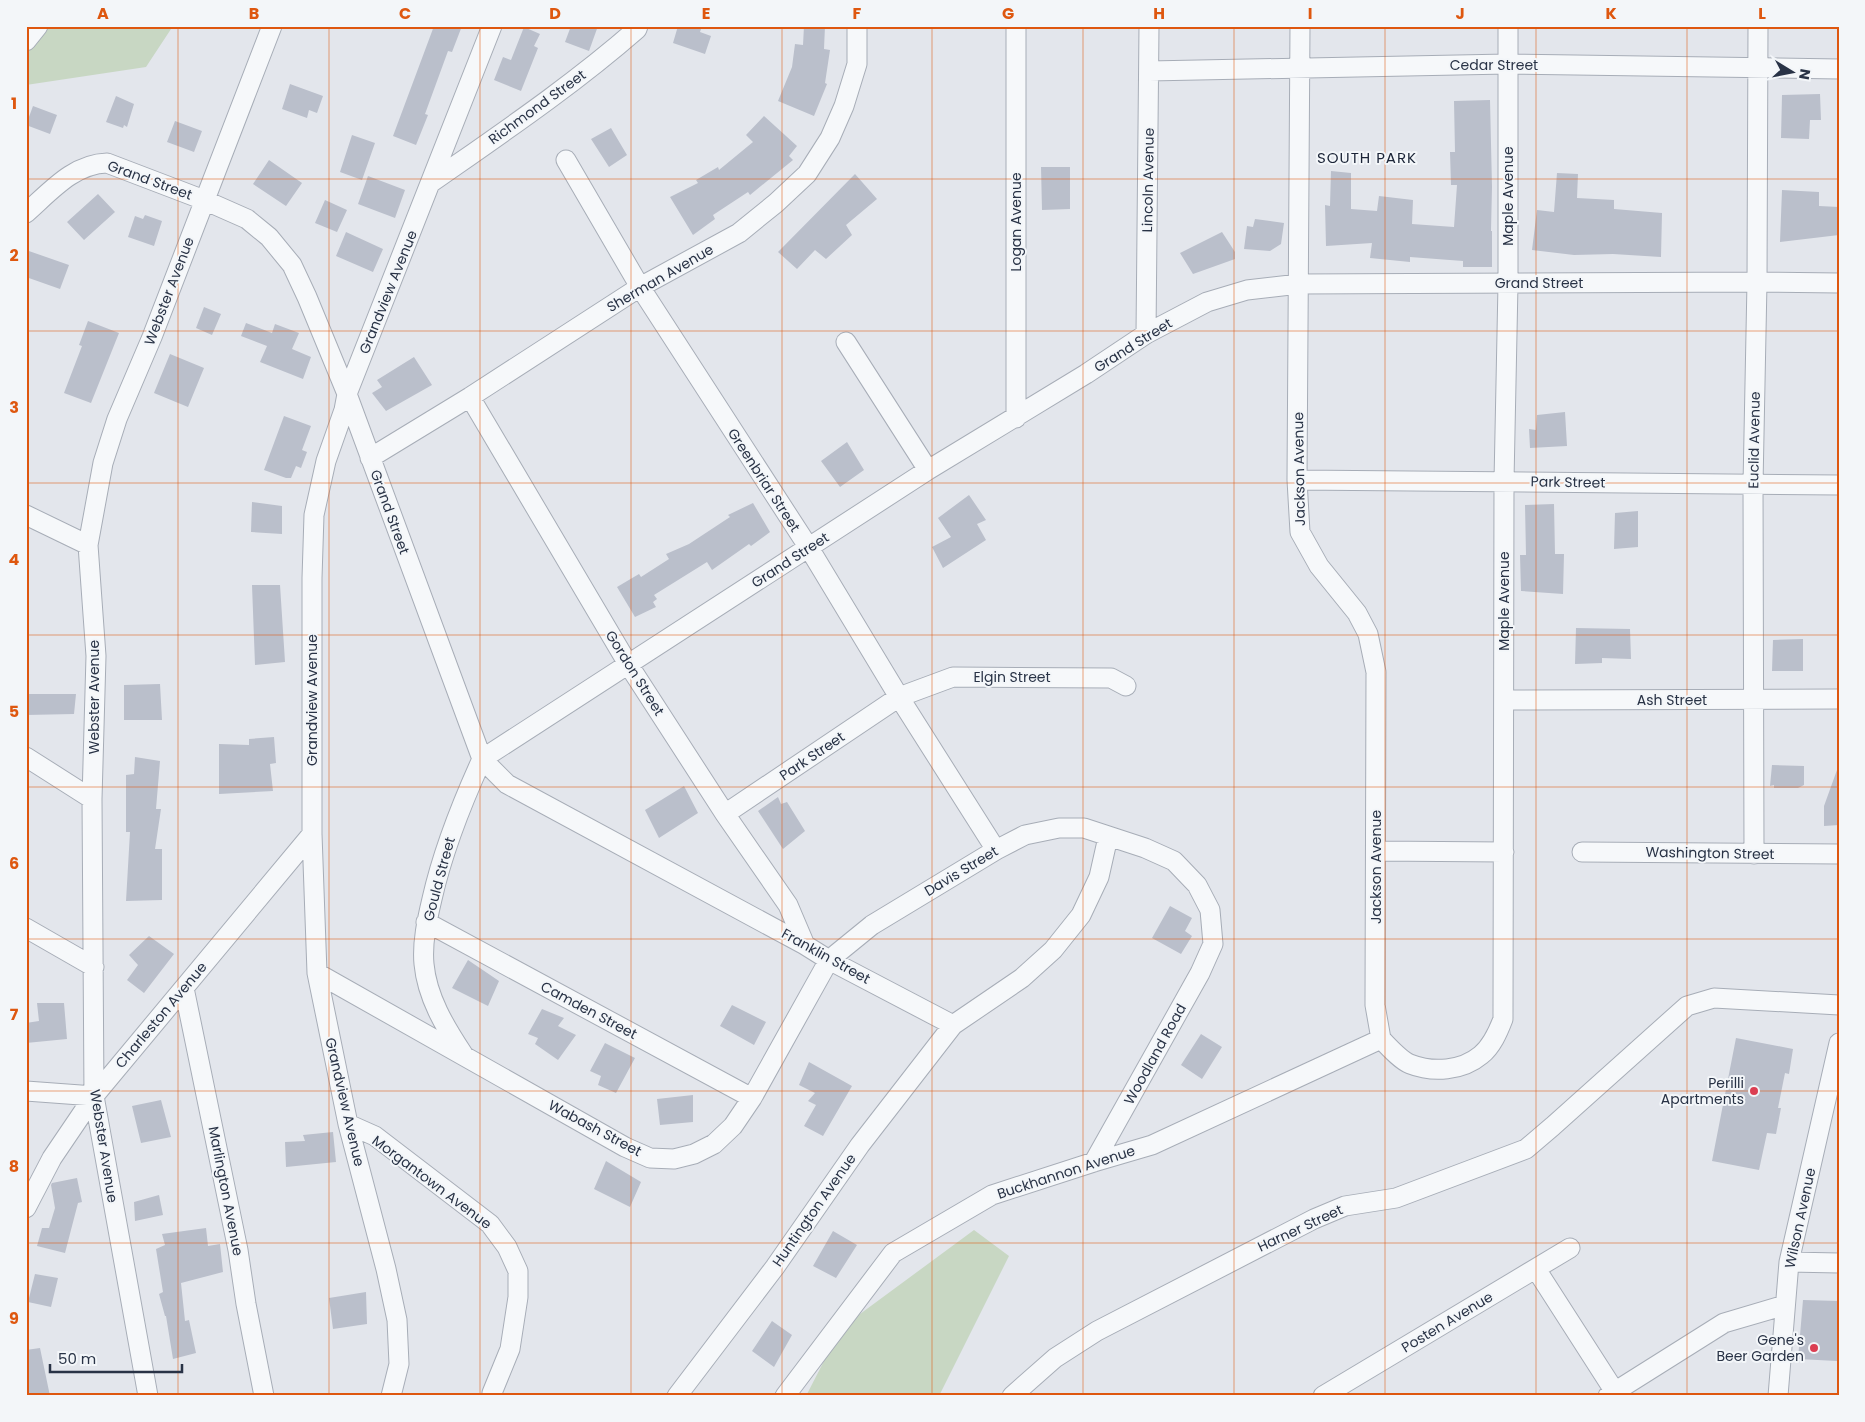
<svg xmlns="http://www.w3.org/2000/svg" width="1865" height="1422" viewBox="0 0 1865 1422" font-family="Poppins,sans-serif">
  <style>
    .green { fill: #c8d7c3 }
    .building { fill: #babfcb }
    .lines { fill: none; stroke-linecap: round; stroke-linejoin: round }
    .minor-casing { stroke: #a7adb7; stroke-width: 21 }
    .minor { stroke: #f6f8fa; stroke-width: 19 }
    .grid { fill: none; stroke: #de570f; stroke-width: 1; stroke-opacity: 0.55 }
    .poi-dot { fill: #db3e52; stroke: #f3f6f9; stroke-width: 2 }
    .labels { text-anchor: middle; stroke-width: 4; stroke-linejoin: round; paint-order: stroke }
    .street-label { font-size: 14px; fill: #293346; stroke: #f3f6f9 }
    .poi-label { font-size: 14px; fill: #293346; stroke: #f3f6f9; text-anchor: end }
    .neighbourhood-label { font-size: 15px; letter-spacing: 1px; fill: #1b2437; stroke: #f3f6f9 }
    .neatline { fill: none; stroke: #de570f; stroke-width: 2 }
    .grid-label { font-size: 16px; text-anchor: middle; font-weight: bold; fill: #de570f }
  </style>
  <rect width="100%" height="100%" fill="#e3e6ec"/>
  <!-- green -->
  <path class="green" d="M26,26h147l-27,41 -120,18z
    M974,1230l35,26 -70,140h-133l35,-68z"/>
  <!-- building -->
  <path class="building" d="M434,26h28l-10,26 -4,-1 -23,63 3,1 -12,30 -23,-9z
    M571,26h27l-9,25 -24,-9z
    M678,26h24l-2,6 11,4 -6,18 -32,-11z
    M804,26h21l-1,23 6,1 -5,33 2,1 -13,32 -36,-15 14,-34 3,-23 8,1z
    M524,27l16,7 -6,12 4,2 -17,43 -27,-11 9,-23 8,3z
    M290,84l33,12 -6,17 -8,-3 -2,8 -25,-9z
    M1820,94l1,26h-11l-1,19 -28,-1 1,-43z
    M116,96l18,8 -7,23 -3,-2 -1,3 -17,-6z
    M1490,100l2,87 -1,44h1v36h-29v-6l-53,-4v5l-40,-4 2,-15 -46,3 -1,-41 5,1 1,-35 20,2v36l26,2 2,-15 34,4 -1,24 42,3 3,-42h-6l-1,-33h5l-1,-51z
    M33,106l24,9 -7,19 -24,-9z
    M764,116l33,30 -8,10 4,4 -43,35 -2,-3 -35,23 2,4 -22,16 -23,-38 28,-14 -2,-3 22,-13 1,3 34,-28 -7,-7z
    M175,121l27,10 -8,21 -27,-10z
    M611,128l16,27 -18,12 -18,-28z
    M352,135l23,8 -13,37 -22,-8z
    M269,160l33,23 -16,23 -33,-22z
    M1041,167h29v42l-28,1z
    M1557,173l21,1 -1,24 37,2v9l48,4 -1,44 -48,-3 -39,1 -42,-5 5,-40 17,2z
    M855,174l22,25 -31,26 6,10 -26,24 -11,-9 -18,19 -19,-17z
    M368,176l37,14 -10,28 -37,-14z
    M1782,190l37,2v14l20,1v28l-59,7z
    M98,194l17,18 -31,28 -17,-18z
    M325,200l22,10 -10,22 -22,-9z
    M145,215l17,6 -8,25 -26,-9 7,-21 8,3z
    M1255,219l29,4 -3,21 -11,7 -26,-2 3,-23 6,1z
    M346,232l37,17 -10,23 -37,-16z
    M1222,232l13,20v7l-42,15 -13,-21z
    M26,250l43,15 -9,24 -34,-12z
    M204,307l17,7 -9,21 -16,-7z
    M88,321l31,12 -28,70 -27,-10 18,-47 -3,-1z
    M246,323l26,10 3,-9 24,9 -7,16 19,8 -8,22 -43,-17 7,-16 -26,-10z
    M170,354l34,14 -16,39 -34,-14z
    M414,357l18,28 -46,26 -14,-18 10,-6 -5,-7z
    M1565,412l2,34 -37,2 -1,-19 7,1 1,-15z
    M284,416l27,10 -9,24 5,2 -6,16 -5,-2 -5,12h-5l-22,-8z
    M847,442l17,28 -24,17 -19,-26z
    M969,495l17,25 -9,4 9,16 -43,28 -11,-21 19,-10 -13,-19z
    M252,502l30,4v28l-31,-2z
    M753,503l17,29 -19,14 -2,-2 -37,26 -5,-8 -53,33 3,4 -4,3 3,5 -21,10 -18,-30 22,-13 2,3 28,-18 -3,-5 23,-10 41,-27 -2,-2z
    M1554,504l1,50h9l-1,40 -42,-3 -1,-36h6l-1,-50z
    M1638,511v36l-24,2 1,-36z
    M252,585h28l5,77 -30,3z
    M1576,628l54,1 1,30 -29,-1v5l-27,1z
    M1803,639v32h-31l1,-31z
    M160,684l2,36h-38v-35z
    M26,694h50l-2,20 -48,1z
    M274,737l2,26 -6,1 3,27 -54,3v-50l30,1v-6z
    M135,757l25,4 -4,48h5l-6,40h7v51l-36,1 4,-69h-4v-57l8,-1z
    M1772,765l32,1v19l-6,3h-24v-3l-4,1z
    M1837,770h2v55l-15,1v-20z
    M684,786l14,27 -39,25 -14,-28z
    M778,797l3,7 6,-2 18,29 -22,18 -25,-38z
    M1170,906l22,12 -7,13 7,5 -11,18 -29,-16z
    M149,936l25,18 -30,39 -17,-13 11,-15 -9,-10z
    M468,960l31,21 -11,25 -36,-18z
    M37,1003h27l3,36 -41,4v-20l13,-2z
    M732,1005l34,17 -12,23 -34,-19z
    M542,1009l22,9 -6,8 18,9 -18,25 -23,-16 3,-6 -10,-4z
    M1201,1034l21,13 -20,32 -21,-14z
    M1736,1038l57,11 -4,25 -4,-1 -7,35h3l-5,26 -9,-1 -8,37 -47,-9z
    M605,1043l30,15 -19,35 -18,-8 3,-9 -11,-5z
    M809,1062l43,24 -29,50 -19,-10 12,-21 -8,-4 7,-8 -16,-8z
    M693,1095v27l-33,3 -3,-26z
    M161,1100l10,37 -30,6 -9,-37z
    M333,1132l3,30 -50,5 -1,-25 20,-1 -2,-6z
    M606,1161l35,21 -11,25 -36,-18z
    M77,1178l5,24 -4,1 -13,50 -28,-7 5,-18h7l6,-20 -4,-23 1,-2z
    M159,1195l4,20 -28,6 -1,-19z
    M206,1228l2,18 12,-2 3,28 -42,11 4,38 4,-1 7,33 -23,6 -7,-43h-1l-6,-22 4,-2 -7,-43 9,-4 -3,-11z
    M833,1231l24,14 -21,33 -23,-12z
    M35,1274l23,4 -7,29 -23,-5z
    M366,1292l1,32 -34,5 -4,-31z
    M1803,1300l36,1 -2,60 -39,-2z
    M772,1321l20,14 -18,32 -22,-16z
    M40,1348l10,48h-24v-46z"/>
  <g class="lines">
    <defs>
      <path id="minor" d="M1300,26l-3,454 3,52 19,34 38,47 11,21 8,38 -1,333 6,34
        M26,41l12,-15
        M1149,71l358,-7 332,5
        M566,160l74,127 169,261 90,149 97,153
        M432,182c70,-49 141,-97 205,-153l1,-3
        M26,213c24,-21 47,-49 81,-50l97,37 43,19 22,18 23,28 15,32 40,97 135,365 25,25 298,161 24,15 124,65
        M1146,334l3,-308
        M846,342l82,128
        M470,397l158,267 97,150 63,91 17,40
        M1016,418v-392
        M370,458l100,-61 170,-110 99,-54 37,-30 31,-29 23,-36 14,-32 13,-42v-38
        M1297,480l542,5
        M26,515l62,30
        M1505,700l334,-1
        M26,757l66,42
        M482,759l446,-289 158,-96 60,-40 61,-32 40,-12 52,-6 458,-2 82,1
        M725,814l174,-117 54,-20 158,1 15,8
        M1376,851l128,1
        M1582,852l257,2
        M1754,854l-1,-369 4,-203 1,-256
        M426,922l326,176
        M26,928l68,39
        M317,973l308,174 25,11 24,1 20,-5 20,-10 19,-18 19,-28 77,-138 43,-35 124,-75 29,-15 34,-7h25l61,20 29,13 23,24 13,25 3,34 -13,29 -106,189
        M184,988l54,262 8,54 18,92
        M1381,1039c8,8 19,21 29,25 23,9 52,7 71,-9 11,-9 17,-23 22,-36l1,-538 4,-197v-258
        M463,1054c-18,-27 -36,-57 -39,-90 -2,-21 3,-44 8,-65 11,-49 29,-94 50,-140
        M26,1091l68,5
        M348,1124l27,12 115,88 17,23 11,24v26l-8,52 -18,44
        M26,1208l26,-50 42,-62 218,-262
        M1789,1262l50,1
        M1536,1269l79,123
        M148,1396l-54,-300 -2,-297 4,-143 -8,-111 15,-82 14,-44 35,-82 120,-311
        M391,1396l8,-32 -2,-44 -11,-51 -38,-145 -31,-151 -5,-139v-256l2,-63 12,-54 18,-51 3,-16 145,-368
        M677,1396l98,-129 85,-122 93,-120 69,-47 31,-28 28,-35 18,-38 9,-40
        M785,1396l108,-143 99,-58 102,-33 58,-17 229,-106
        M1012,1396l43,-38 42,-27 217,-112 31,-13 51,-8 130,-49 27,-23 134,-120 27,-8 125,7
        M1323,1396l247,-148
        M1608,1396l116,-73 61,-18
        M1778,1396l11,-134 50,-219"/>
    </defs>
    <!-- minor casing -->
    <use href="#minor" class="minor-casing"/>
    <!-- minor -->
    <use href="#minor" class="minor"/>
  </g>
  <!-- grid -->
  <path class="grid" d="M178,26v1370M329,26v1370M480,26v1370M631,26v1370M782,26v1370M932,26v1370M1083,26v1370M1234,26v1370M1385,26v1370M1536,26v1370M1687,26v1370M26,179h1813M26,331h1813M26,483h1813M26,635h1813M26,787h1813M26,939h1813M26,1091h1813M26,1243h1813"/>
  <!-- markers -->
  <g class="poi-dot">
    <circle cx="1754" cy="1091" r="5"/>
    <circle cx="1814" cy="1348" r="5"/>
  </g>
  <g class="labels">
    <!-- street labels -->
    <g class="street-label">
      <text x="1494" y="70">Cedar Street</text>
      <text transform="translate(537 107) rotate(-36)" y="5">Richmond Street</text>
      <text transform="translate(150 180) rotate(20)" y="5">Grand Street</text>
      <text transform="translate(1148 180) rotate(-89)" y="5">Lincoln Avenue</text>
      <text transform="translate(1508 196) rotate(-90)" y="5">Maple Avenue</text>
      <text transform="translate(1016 222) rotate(-90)" y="5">Logan Avenue</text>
      <text transform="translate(660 278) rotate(-30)" y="5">Sherman Avenue</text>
      <text x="1539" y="288">Grand Street</text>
      <text transform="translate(169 291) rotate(-69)" y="5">Webster Avenue</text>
      <text transform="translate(388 292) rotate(-68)" y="5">Grandview Avenue</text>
      <text transform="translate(1133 345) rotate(-32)" y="5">Grand Street</text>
      <text transform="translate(1754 440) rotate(-89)" y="5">Euclid Avenue</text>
      <text transform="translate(1299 469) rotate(-91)" y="5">Jackson Avenue</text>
      <text transform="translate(764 480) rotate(57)" y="5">Greenbriar Street</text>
      <text transform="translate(1568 482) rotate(1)" y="5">Park Street</text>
      <text transform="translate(390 512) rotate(70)" y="5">Grand Street</text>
      <text transform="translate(790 560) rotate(-33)" y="5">Grand Street</text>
      <text transform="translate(1504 601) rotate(-90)" y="5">Maple Avenue</text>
      <text transform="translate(635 673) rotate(58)" y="5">Gordon Street</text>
      <text x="1012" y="682">Elgin Street</text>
      <text transform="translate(94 697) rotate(-90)" y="5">Webster Avenue</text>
      <text transform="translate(312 700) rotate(-90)" y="5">Grandview Avenue</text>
      <text x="1672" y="705">Ash Street</text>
      <text transform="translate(812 756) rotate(-34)" y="5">Park Street</text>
      <text transform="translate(1710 853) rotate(1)" y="5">Washington Street</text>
      <text transform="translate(1376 867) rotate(-90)" y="5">Jackson Avenue</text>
      <text transform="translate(961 871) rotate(-31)" y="5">Davis Street</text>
      <text transform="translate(439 879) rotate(-75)" y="5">Gould Street</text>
      <text transform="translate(826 956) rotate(29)" y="5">Franklin Street</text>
      <text transform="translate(589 1010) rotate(28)" y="5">Camden Street</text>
      <text transform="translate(161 1015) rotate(-50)" y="5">Charleston Avenue</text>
      <text transform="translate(1155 1054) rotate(-61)" y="5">Woodland Road</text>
      <text transform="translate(345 1102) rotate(77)" y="5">Grandview Avenue</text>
      <text transform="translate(595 1128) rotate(28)" y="5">Wabash Street</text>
      <text transform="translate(104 1146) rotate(81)" y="5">Webster Avenue</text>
      <text transform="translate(1066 1172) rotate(-18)" y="5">Buckhannon Avenue</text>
      <text transform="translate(432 1182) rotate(37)" y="5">Morgantown Avenue</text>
      <text transform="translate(226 1191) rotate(79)" y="5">Marlington Avenue</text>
      <text transform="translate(814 1210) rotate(-55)" y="5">Huntington Avenue</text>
      <text transform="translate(1800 1218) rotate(-78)" y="5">Wilson Avenue</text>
      <text transform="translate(1300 1228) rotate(-25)" y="5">Harner Street</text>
      <text transform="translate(1447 1322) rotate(-31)" y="5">Posten Avenue</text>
    </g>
    <!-- poi labels -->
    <g class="poi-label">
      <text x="1744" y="1088">Perilli<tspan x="1744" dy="16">Apartments</tspan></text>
      <text x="1804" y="1345">Gene's<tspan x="1804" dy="16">Beer Garden</tspan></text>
    </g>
    <!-- neighbourhood labels -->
    <g class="neighbourhood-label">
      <text x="1367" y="163">SOUTH PARK</text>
    </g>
  </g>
  <!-- border -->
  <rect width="1865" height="1422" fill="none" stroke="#f3f6f9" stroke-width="55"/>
  <!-- north arrow -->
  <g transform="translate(1792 72) rotate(100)" stroke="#f3f6f9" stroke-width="4" paint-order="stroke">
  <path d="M0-4L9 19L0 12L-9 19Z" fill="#293346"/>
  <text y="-8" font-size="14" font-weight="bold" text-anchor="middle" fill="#293346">N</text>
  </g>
  <!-- scale -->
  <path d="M50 1364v8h132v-8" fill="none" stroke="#293346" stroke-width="2.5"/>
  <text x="58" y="1364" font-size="15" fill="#293346" stroke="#f3f6f9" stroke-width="4" paint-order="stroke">50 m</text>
  <rect x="28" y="28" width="1810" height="1366" class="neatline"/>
  <g class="grid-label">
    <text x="103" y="19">A</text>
    <text x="254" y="19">B</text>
    <text x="405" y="19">C</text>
    <text x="555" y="19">D</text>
    <text x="706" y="19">E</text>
    <text x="857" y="19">F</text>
    <text x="1008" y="19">G</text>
    <text x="1159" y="19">H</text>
    <text x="1310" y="19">I</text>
    <text x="1460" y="19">J</text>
    <text x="1611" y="19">K</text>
    <text x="1762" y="19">L</text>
    <text x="14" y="109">1</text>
    <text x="14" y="261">2</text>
    <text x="14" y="413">3</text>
    <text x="14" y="565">4</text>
    <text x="14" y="717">5</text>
    <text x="14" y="869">6</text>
    <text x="14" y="1020">7</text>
    <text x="14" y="1172">8</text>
    <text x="14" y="1324">9</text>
  </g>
</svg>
